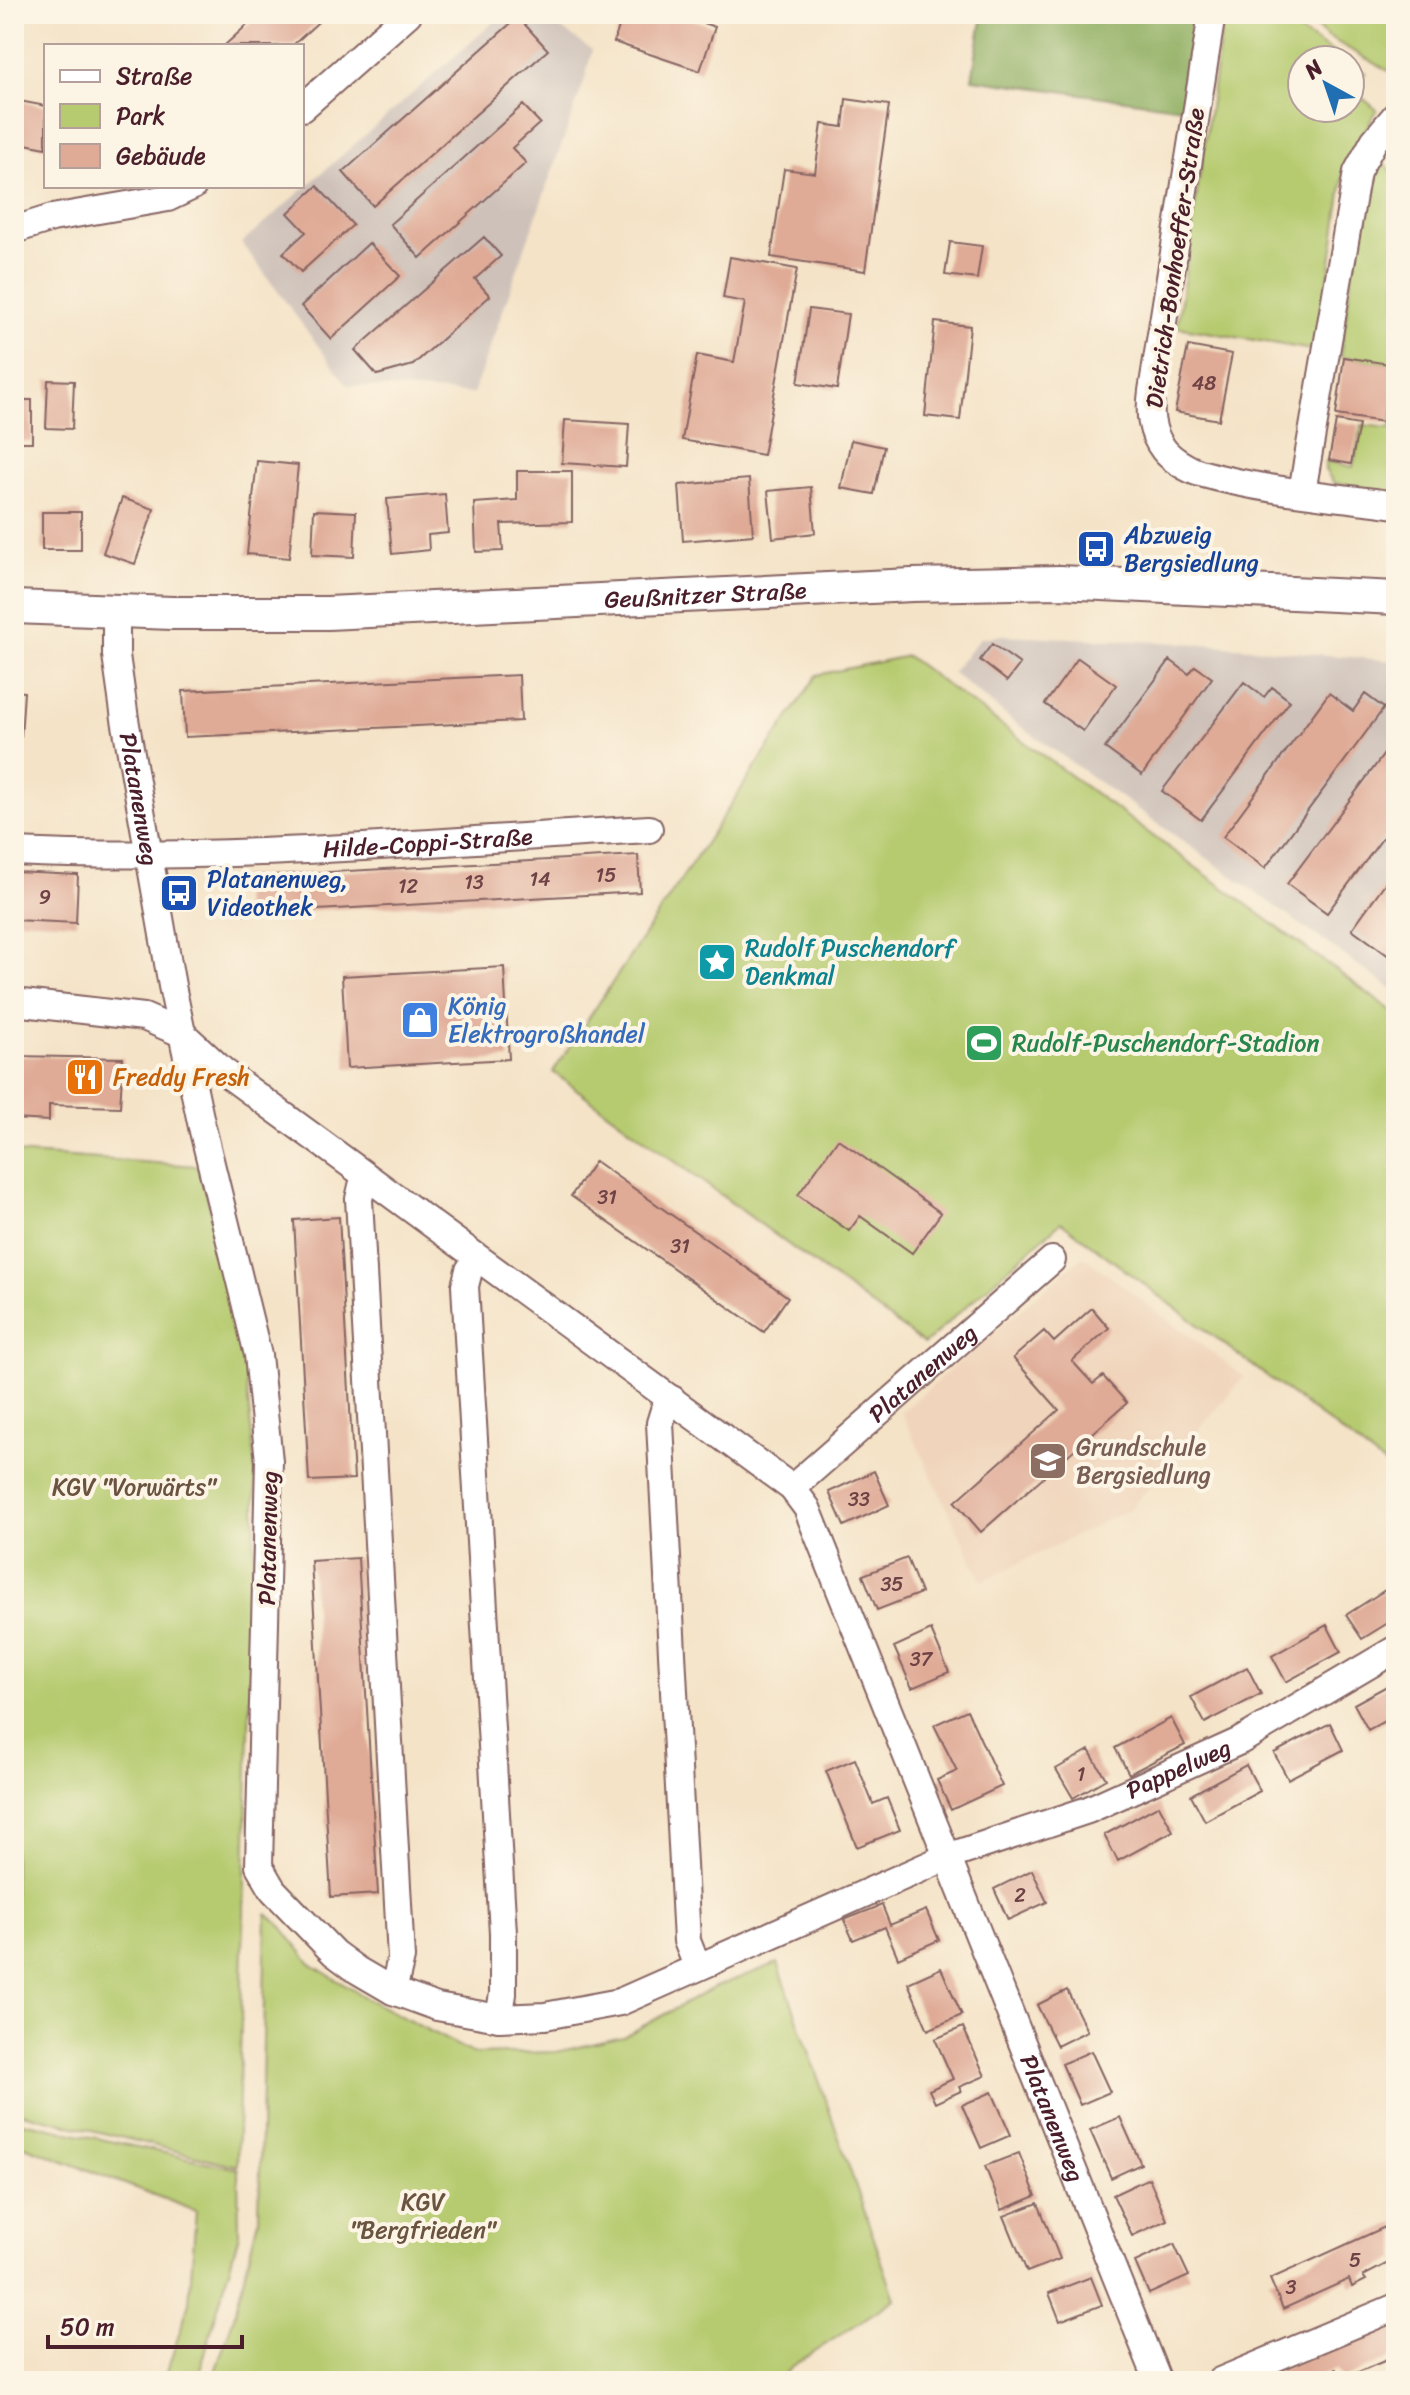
<svg xmlns="http://www.w3.org/2000/svg" width="1410" height="2395" viewBox="0 0 1410 2395" font-family="Sriracha,sans-serif">
  <style>
    .built { fill: #f0d5bc }
    .industrial { fill: #cec1b9 }
    .green { fill: #b6cb6f; stroke: #80754d; stroke-width: 2 }
    .forest { fill: #90af62; stroke: #6d6746; stroke-width: 2 }
    .building { fill: #dfaa96 }
    .lines { fill: none; stroke-linecap: round; stroke-linejoin: round }
    .minor-casing { stroke: #866462; stroke-width: 30 }
    .major-casing { stroke: #866462; stroke-width: 36 }
    .minor { stroke: #fff; stroke-width: 26 }
    .major { stroke: #fff; stroke-width: 32 }
    .labels { text-anchor: middle; stroke-width: 8; stroke-linejoin: round; paint-order: stroke }
    .number-label { font-size: 20px; fill: #6f4246 }
    .street-label { font-size: 24px; fill: #4a1f2b; stroke: #fcf5e5 }
    .transit-label { font-size: 24px; fill: #164399; stroke: #fcf5e5; text-anchor: start }
    .culture-label { font-size: 24px; fill: #0d838f; stroke: #fcf5e5; text-anchor: start }
    .shop-label { font-size: 24px; fill: #366cbe; stroke: #fcf5e5; text-anchor: start }
    .leisure-label { font-size: 24px; fill: #27864d; stroke: #fcf5e5; text-anchor: start }
    .food-label { font-size: 24px; fill: #c56008; stroke: #fcf5e5; text-anchor: start }
    .education-label { font-size: 24px; fill: #785e54; stroke: #fcf5e5; text-anchor: start }
    .park-label { font-size: 24px; fill: #6a533f; stroke: #fcf5e5 }
  </style>
  <rect width="100%" height="100%" fill="#fcf5e5"/>
  <filter id="ink" filterUnits="userSpaceOnUse"><feTurbulence type="fractalNoise" baseFrequency=".0125" numOctaves="2"/><feDisplacementMap in="SourceGraphic" scale="16" xChannelSelector="R" yChannelSelector="G"/><feConvolveMatrix kernelMatrix="1 2 1 2 8 2 1 2 1" color-interpolation-filters="sRGB"/></filter>
  <filter id="wash" filterUnits="userSpaceOnUse"><feTurbulence type="fractalNoise" baseFrequency=".006" numOctaves="4" result="noise"/><feDisplacementMap in="SourceGraphic" scale="32" xChannelSelector="R" yChannelSelector="G"/><feGaussianBlur stdDeviation="1.8" result="paint"/><feColorMatrix in="noise" values="0 0 0 0 0 0 0 0 0 0 0 0 0 0 0 0 0 1.4 0 .05"/><feComposite in="paint" operator="in"/></filter>
  <g filter="url(#wash)">
    <rect width="100%" height="100%" fill="#f4e3c7"/>
    <!-- built -->
    <path class="built" d="M1083,1256l161,121 -114,132 -148,72 -81,-169z"/>
    <!-- industrial -->
    <path class="industrial" d="M503,14h37l52,36 -7,29 -112,315 -126,-9 -105,-142z
      M1003,635l200,9 193,17v331l-383,-271 -61,-49 28,-34z"/>
    <!-- green -->
    <path class="green" d="M1224,14h46l76,46h-44v48h48v-45l15,10 -12,17 24,20 -32,55 -27,186 -141,-24z
      M1299,14h97v61l-68,-38z
      M1375,158l9,5 12,13v189l-56,-8 25,-176z
      M1396,390v104l-62,-11 -9,-13v-9l28,6 9,-42 29,3z
      M907,656l489,358v459l-335,-251 -137,122 -371,-272 264,-397z
      M14,1153l183,13 19,60 27,126 13,124 -19,690 -223,-55z
      M266,1914l12,8 34,43 59,36 103,53 82,-2 67,-15 92,-50 63,-24 117,336 -101,66 -17,16h-565l23,-68 24,-98z
      M14,2120l224,49 1,65 -42,147h-33l25,-78 7,-92 -182,-69z"/>
    <!-- forest -->
    <path class="forest" d="M983,14h216l-17,94 -210,-29z"/>
    <g id="blocks">
      <!-- building -->
      <path class="building" d="M259,14h68l-35,32h-68z
        M623,14h53l39,13 -15,44 -86,-29z
        M518,17l30,33 -175,156 -30,-34z
        M846,99l43,6 -24,166 -94,-14 13,-88 31,4 7,-49 21,3z
        M14,100l32,6v42l-32,-6z
        M523,105l17,18 -28,25 14,15 -106,95 -30,-34z
        M317,186l36,39 -52,47 -18,-19 23,-21 -18,-19z
        M484,237l17,19 -26,23 15,17 -77,69 -36,10 -22,-25z
        M950,242l32,4 -5,33 -32,-4z
        M369,243l31,33 -69,63 -30,-33z
        M730,257l67,12 -34,186 -81,-15 15,-85 37,7 11,-60 -22,-4z
        M809,309l39,5 -11,75 -39,-6z
        M935,322l35,4 -10,94 -35,-4z
        M1188,346l44,8 -13,66 -44,-8z
        M1344,357l52,8v25l-5,33 -55,-8z
        M48,380l26,1 -2,48 -26,-1z
        M14,400h18v42h-18z
        M565,420l64,4 -3,43 -64,-4z
        M1336,421l23,4 -8,39 -22,-4z
        M851,440l33,7 -10,47 -33,-6z
        M257,461l41,4 -9,93 -42,-4z
        M517,471h55v51l-71,2 2,27 -27,1 -2,-49 43,-3z
        M749,479l4,56 -70,6 -4,-56z
        M811,487l4,46 -42,5 -5,-47z
        M445,494l3,39 -20,2 1,15 -37,4 -5,-55z
        M122,498l32,11 -19,55 -32,-11z
        M314,510l42,2 -2,45 -42,-2z
        M42,512h39v38h-39z
        M992,644l28,20 -13,17 -27,-21z
        M1078,658l38,27 -33,46 -38,-27z
        M1170,660l19,14 6,-8 17,12 -70,97 -37,-27z
        M519,675l2,46 -336,16 -2,-46z
        M1244,682l20,15 8,-10 18,14 -89,119 -39,-29z
        M14,691l10,1 -3,45h-7z
        M1329,693l24,18 12,-17 19,14 -119,160 -42,-31z
        M1396,738v82l-69,93 -40,-29z
        M638,855l2,37 -396,22 -2,-37z
        M1396,868v86l-3,5 -41,-30z
        M14,872l64,3 -2,48 -62,-3z
        M504,967l5,92 -162,9 -5,-92z
        M14,1056l109,2 -3,49 -71,-2v16l-35,-2z
        M838,1139l103,74 -29,40 -52,-37 -11,15 -51,-36z
        M595,1161l193,136 -24,35 -193,-136z
        M339,1217l15,262 -45,2 -15,-261z
        M1092,1308l17,20 -37,33 21,23 10,-8 24,27 -146,129 -26,-30 104,-92 -46,-52 31,-27 10,11z
        M874,1471l15,34 -45,21 -15,-34z
        M358,1558l20,336 -47,3 -20,-336z
        M907,1558l14,35 -44,17 -14,-35z
        M1396,1583v35l-34,21 -16,-24z
        M1327,1625l14,27 -55,30 -14,-26z
        M931,1630l18,42 -37,16 -18,-41z
        M1247,1667l14,27 -56,29 -14,-26z
        M1396,1681v34l-28,15 -14,-26z
        M967,1710l35,76 -51,24 -14,-30 20,-9 -23,-46z
        M1171,1718l14,27 -56,29 -14,-26z
        M1330,1723l13,27 -55,29 -14,-26z
        M1089,1750l17,29 -33,19 -17,-29z
        M855,1759l18,45 14,-6 13,32 -43,17 -31,-76z
        M1246,1765l14,26 -55,30 -14,-26z
        M1159,1805l14,26 -55,30 -14,-26z
        M1032,1870l15,32 -39,18 -14,-31z
        M882,1905l8,20 36,-15 13,30 -41,18 -13,-31 -32,13 -9,-20z
        M941,1968l21,47 -34,15 -20,-47z
        M1067,1990l20,41 -30,15 -20,-41z
        M963,2027l22,49 -26,11 2,4 -26,12 -6,-13 24,-11 -18,-40z
        M1091,2051l19,41 -30,13 -18,-41z
        M992,2092l19,43 -30,13 -19,-43z
        M1120,2117l21,47 -30,14 -21,-48z
        M1019,2153l17,43 -34,14 -17,-44z
        M1149,2178l18,42 -35,16 -19,-41z
        M1038,2203l22,56 -33,13 -23,-56z
        M1396,2222v37l-33,17 3,4 -14,7 -3,-8 -66,30 -13,-30z
        M1174,2244l15,32 -40,18 -14,-32z
        M1091,2277l11,28 -42,16 -11,-28z
        M1396,2320v36l-54,23 -6,-10 -28,12h-38l-2,-6z"/>
    </g>
  </g>
  <g filter="url(#ink)">
    <use href="#blocks" fill-opacity="0" stroke="#866462" stroke-width="2"/>
    <g class="lines">
      <defs>
        <g id="minor">
          <path d="M1212,14l-60,377c-3,21 -2,41 12,59 7,9 25,20 36,23 63,18 132,23 196,32"/>
          <path d="M302,108l106,-94"/>
          <path d="M14,230l38,-12 116,-20 25,-12"/>
          <path d="M1302,492l55,-320 17,-31 22,-26"/>
          <path id="s1" d="M116,611v44l9,64 47,267 30,141 56,228 11,106 -10,405 14,24 61,63 23,17 36,21 44,16 62,11 46,-2 75,-14 327,-145 141,-47 152,-69 156,-92"/>
          <path id="s2" d="M14,852c211,10 424,-11 635,-23"/>
          <path id="s3" d="M14,1002l130,15 39,17 40,37 569,417 15,20 351,873"/>
          <path d="M368,1178l-6,8 -3,13 42,759 -8,33"/>
          <path d="M477,1260l-8,10 -4,16 38,647v61l-4,24"/>
          <path d="M672,1399l-8,11 -4,13 27,518 10,25"/>
          <path id="s4" d="M792,1488l260,-228"/>
          <path d="M1220,2381l176,-74"/>
        </g>
        <g id="major">
          <path id="s5" d="M14,607l158,6h156l584,-28 148,-3 336,16"/>
        </g>
      </defs>
      <!-- minor casing -->
      <use href="#minor" class="minor-casing"/>
      <!-- major casing -->
      <use href="#major" class="major-casing"/>
      <!-- minor -->
      <use href="#minor" class="minor"/>
      <!-- major -->
      <use href="#major" class="major"/>
    </g>
  </g>
  <!-- icons -->
  <defs>
    <symbol id="bus-square" viewBox="-11 -11 22 22"><rect x="-9" y="-9" width="18" height="18" rx="4" fill="#1a4fb4" stroke="#fcf5e5"/><path d="M-5-6H5V4H4V6H2V4H-2V6H-4V4H-5ZM-3.5-4V0h7V-4ZM-3.5 1.2v1.5H-2V1.2ZM2 1.2v1.5H3.5V1.2Z" fill="#fff"/></symbol>
    <symbol id="sight-square" viewBox="-11 -11 22 22"><rect x="-9" y="-9" width="18" height="18" rx="4" fill="#0f9aa8" stroke="#fcf5e5"/><path d="M0-6L1.8-2.2L6-1.7L2.9 1.2L3.7 5.4L0 3.3L-3.7 5.4L-2.9 1.2L-6-1.7L-1.8-2.2Z" fill="#fff"/></symbol>
    <symbol id="shop-square" viewBox="-11 -11 22 22"><rect x="-9" y="-9" width="18" height="18" rx="4" fill="#3f7fe0" stroke="#fcf5e5"/><path d="M-5-2.5h2.3a2.7 3.5 0 0 1 5.4 0H5L5.5 6h-11ZM-1.5-2.5h3a1.5 2.3 0 0 0-3 0Z" fill="#fff"/></symbol>
    <symbol id="stadium-square" viewBox="-11 -11 22 22"><rect x="-9" y="-9" width="18" height="18" rx="4" fill="#2e9e5b" stroke="#fcf5e5"/><path d="M0-5a6.5 5 0 1 0 0 10a6.5 5 0 1 0 0-10ZM-3.5-1.8h7v3.6h-7Z" fill="#fff"/></symbol>
    <symbol id="restaurant-square" viewBox="-11 -11 22 22"><rect x="-9" y="-9" width="18" height="18" rx="4" fill="#e8710a" stroke="#fcf5e5"/><path d="M-5-6h1v4h1v-4h1v4h1v-4h1v5L-1.5 .5V6h-2V.5L-5-1ZM5-6V6H3V1.5H1.5Q1.5-4 5-6Z" fill="#fff"/></symbol>
    <symbol id="school-square" viewBox="-11 -11 22 22"><rect x="-9" y="-9" width="18" height="18" rx="4" fill="#8d6e63" stroke="#fcf5e5"/><path d="M0-5L7-2L0 1L-7-2ZM-4 1L0 2.5L4 1V4Q0 6-4 4Z" fill="#fff"/></symbol>
  </defs>
  <g fill-rule="evenodd">
    <use href="#bus-square" x="1074" y="527" width="44" height="44"/>
    <use href="#bus-square" x="157" y="871" width="44" height="44"/>
    <use href="#sight-square" x="695" y="940" width="44" height="44"/>
    <use href="#shop-square" x="398" y="998" width="44" height="44"/>
    <use href="#stadium-square" x="962" y="1021" width="44" height="44"/>
    <use href="#restaurant-square" x="63" y="1055" width="44" height="44"/>
    <use href="#school-square" x="1026" y="1439" width="44" height="44"/>
  </g>
  <g class="labels">
    <!-- number labels -->
    <g class="number-label">
      <text x="1204" y="390">48</text>
      <text x="606" y="882">15</text>
      <text x="540" y="886">14</text>
      <text x="474" y="889">13</text>
      <text x="408" y="893">12</text>
      <text x="45" y="904">9</text>
      <text x="607" y="1204">31</text>
      <text x="680" y="1253">31</text>
      <text x="859" y="1506">33</text>
      <text x="892" y="1591">35</text>
      <text x="921" y="1666">37</text>
      <text x="1081" y="1781">1</text>
      <text x="1020" y="1902">2</text>
      <text x="1355" y="2267">5</text>
      <text x="1291" y="2294">3</text>
    </g>
    <!-- street labels -->
    <g class="street-label">
      <text transform="translate(1175 258) rotate(-82)" y="8">Dietrich-Bonhoeffer-Straße</text>
      <text dy="8" stroke="none"><textPath href="#s5" startOffset="692">Geußnitzer Straße</textPath></text>
      <text dy="8" stroke="none"><textPath href="#s1" startOffset="190">Platanenweg</textPath></text>
      <text dy="8" stroke="none"><textPath href="#s2" startOffset="414">Hilde-Coppi-Straße</textPath></text>
      <text dy="8" stroke="none"><textPath href="#s4" startOffset="174">Platanenweg</textPath></text>
      <text transform="translate(268 1538) rotate(-89)" y="8">Platanenweg</text>
      <text dy="8" stroke="none"><textPath href="#s1" startOffset="2294">Pappelweg</textPath></text>
      <text dy="8" stroke="none"><textPath href="#s3" startOffset="1616">Platanenweg</textPath></text>
    </g>
    <!-- transit labels -->
    <g class="transit-label">
      <text x="1124" y="543">Abzweig<tspan x="1124" dy="28">Bergsiedlung</tspan></text>
      <text x="207" y="887">Platanenweg,<tspan x="207" dy="28">Videothek</tspan></text>
    </g>
    <!-- culture labels -->
    <g class="culture-label">
      <text x="745" y="956">Rudolf Puschendorf<tspan x="745" dy="28">Denkmal</tspan></text>
    </g>
    <!-- shop labels -->
    <g class="shop-label">
      <text x="448" y="1014">König<tspan x="448" dy="28">Elektrogroßhandel</tspan></text>
    </g>
    <!-- leisure labels -->
    <g class="leisure-label">
      <text x="1012" y="1051">Rudolf-Puschendorf-Stadion</text>
    </g>
    <!-- food labels -->
    <g class="food-label">
      <text x="113" y="1085">Freddy Fresh</text>
    </g>
    <!-- education labels -->
    <g class="education-label">
      <text x="1076" y="1455">Grundschule<tspan x="1076" dy="28">Bergsiedlung</tspan></text>
    </g>
    <!-- park labels -->
    <g class="park-label">
      <text x="134" y="1495">KGV "Vorwärts"</text>
      <text x="423" y="2210">KGV<tspan x="423" dy="28">"Bergfrieden"</tspan></text>
    </g>
  </g>
  <!-- margin -->
  <rect width="1410" height="2395" fill="none" stroke="#fcf5e5" stroke-width="48"/>
  <!-- legend -->
  <rect x="44" y="44" width="260" height="144" fill="#fcf5e5" stroke="#b59f9b" stroke-width="2"/>
  <rect x="60" y="70" width="40" height="12" fill="#ffffff" stroke="#b59f9b" stroke-width="2"/>
  <text x="116" y="84" font-size="24" fill="#4a1f2b">Straße</text>
  <rect x="60" y="104" width="40" height="24" fill="#b6cb6f" stroke="#b59f9b" stroke-width="2"/>
  <text x="116" y="124" font-size="24" fill="#4a1f2b">Park</text>
  <rect x="60" y="144" width="40" height="24" fill="#dfaa96" stroke="#b59f9b" stroke-width="2"/>
  <text x="116" y="164" font-size="24" fill="#4a1f2b">Gebäude</text>
  <!-- north arrow -->
  <g transform="translate(1326 84) rotate(320)"><circle r="38" fill="#fcf5e5" stroke="#b59f9b" stroke-width="2"/>
  <path d="M0-6L14 30L0 20L-14 30Z" fill="#1f6fb2"/>
  <text y="-12" font-size="22" font-weight="bold" text-anchor="middle" fill="#4a1f2b">N</text>
  </g>
  <!-- scale -->
  <path d="M48 2335v12h194v-12" fill="none" stroke="#4a1f2b" stroke-width="4"/>
  <text x="60" y="2335" font-size="24" fill="#4a1f2b" stroke="#fcf5e5" stroke-width="6" paint-order="stroke">50 m</text>
</svg>
